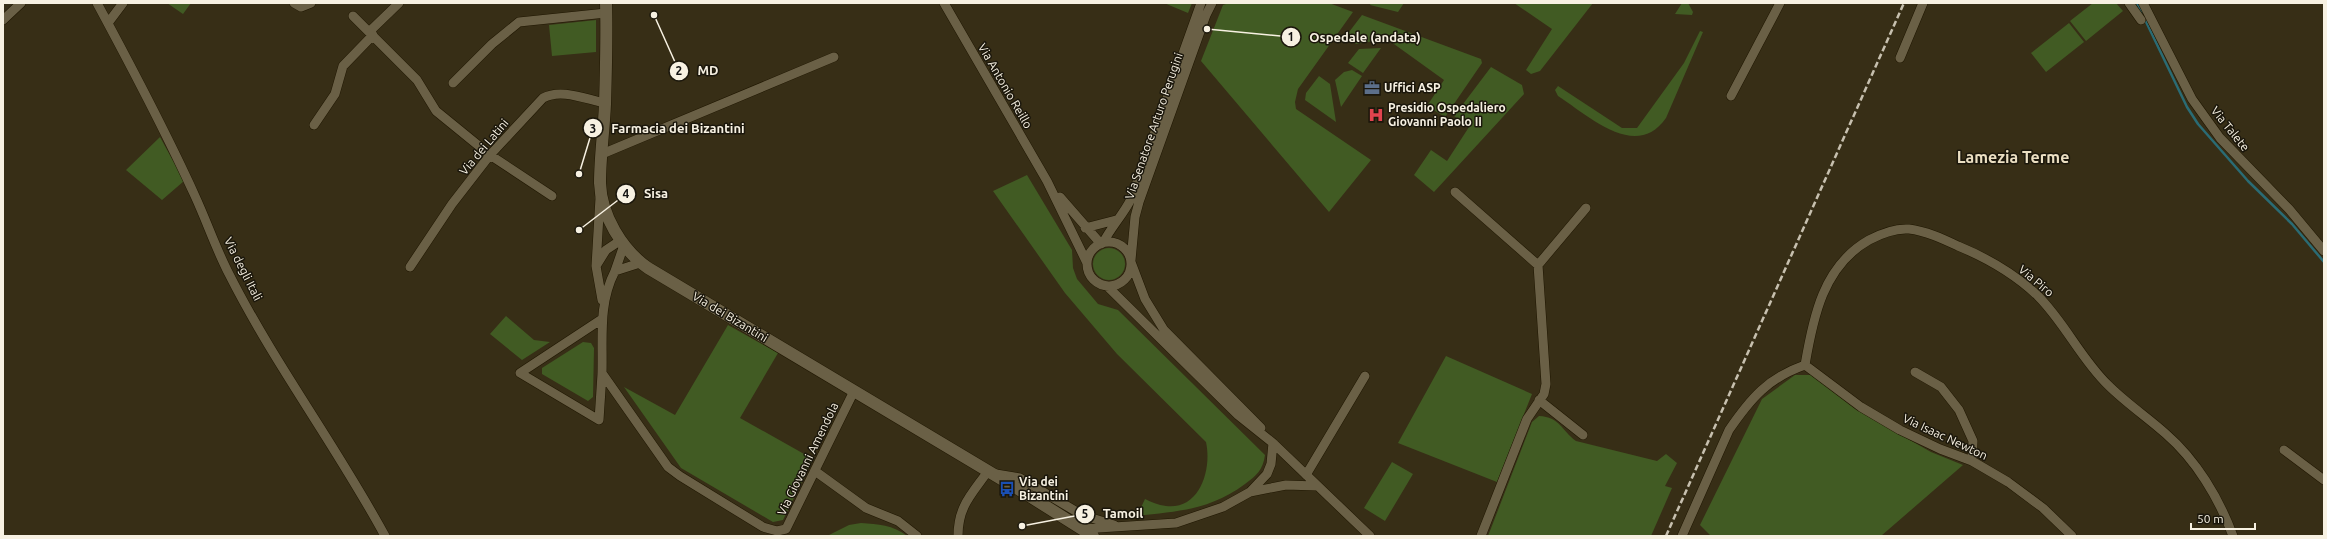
<svg xmlns="http://www.w3.org/2000/svg" width="2327" height="539" viewBox="0 0 2327 539" font-family="Ubuntu,sans-serif">
  <style>
    .green { fill: #415b23 }
    .lines { fill: none; stroke-linecap: round; stroke-linejoin: round }
    .stream { stroke: #2a6b74; stroke-width: 2.5 }
    .street-casing { stroke: #1f1600; stroke-width: 10 }
    .secondary-casing { stroke: #1f1600; stroke-width: 13 }
    .street { stroke: #6a6046; stroke-width: 9 }
    .secondary { stroke: #6a6046; stroke-width: 12 }
    .rail { stroke: #c7c0af; stroke-width: 2.5; stroke-dasharray: 6 3; stroke-linecap: butt }
    .labels { text-anchor: middle; stroke-width: 3; stroke-linejoin: round; paint-order: stroke }
    .street-label { font-size: 12px; fill: #f7f1e2; stroke: #1b170c }
    .poi-label { font-size: 12px; font-weight: bold; fill: #f7f1e2; stroke: #1b170c; text-anchor: start }
    .district-label { font-size: 16px; font-weight: bold; fill: #ebdfc2; stroke: #1b170c }
    .leader { fill: none; stroke: #f7f1e2; stroke-width: 1.5 }
    .callout-dot { fill: #f7f1e2; stroke: #1b170c; stroke-width: 1.5 }
    .mark-label { font-size: 12px; text-anchor: middle; font-weight: bold; fill: #111 }
    .callout-label { font-size: 13px; text-anchor: middle; font-weight: bold; fill: #f7f1e2; stroke: #1b170c; stroke-width: 3; stroke-linejoin: round; paint-order: stroke }
  </style>
  <rect width="100%" height="100%" fill="#372e16"/>
  <!-- green -->
  <path class="green" d="M167,3h24l-8,11z
    M1164,3h28l-4,10z
    M1229,3h100l24,9 -55,77 -3,13 1,7 75,51 -42,52 -128,-151 22,-56z
    M1371,3h33l-6,9 -28,-7z
    M1514,3h79l-53,68 -9,3 -5,-4 26,-41z
    M1682,3h6l5,9 -1,3 -17,-1z
    M2093,3h23l7,8 -37,30 -16,-20z
    M1362,15l119,44 1,4 -37,54 -18,-11 17,-26 -57,-41 -31,5 -10,-8z
    M596,20v32l-44,4 -3,-31z
    M2069,23l15,19 -38,30 -15,-19z
    M1700,31l3,1 -37,86c-30,43 -77,-2 -108,-22l-3,-6 3,-4 64,42h15l47,-65z
    M1381,48l-18,25 -15,-10 11,-14z
    M1491,67l31,18 2,9 -90,98 -20,-17 17,-25 16,11 22,-34 -15,-11z
    M1352,70l10,6 -21,31 -6,-27 9,-8z
    M1319,76l11,8 6,38 -31,-22 1,-7z
    M160,137l24,44 -22,19 -36,-30z
    M1027,175l45,75 1,18 4,11 21,25 20,6 147,145c-2,15 -9,21 -20,29 -35,26 -66,27 -108,32l8,-17c6,3 13,6 21,7 34,4 46,-37 40,-64l-89,-88 -52,-61 -72,-102z
    M1093 264a16 16 0 1 1 32 0a16 16 0 1 1-32 0Z
    M506,316l28,24 16,2 -28,18 -32,-26z
    M728,325l50,28 -38,65 73,41 -30,61 -10,2 -92,-54 -57,-81 51,28z
    M583,342l8,1 3,5 -1,49 -5,4 -46,-27v-6z
    M1446,356l86,38 -35,88 -99,-39z
    M1795,375h16l44,34 76,43 32,13 -82,71h-170l-11,-11 62,-126z
    M1539,416c21,1 22,14 37,25l81,20 9,-7 11,9 -12,23 7,2 -21,48h-163l44,-114z
    M1392,462l21,12 -28,47 -21,-13z
    M861,523c17,1 32,2 46,13h-80l22,-11z"/>
  <g class="lines">
    <!-- stream -->
    <path class="stream" d="M2137,3l50,104 11,17 50,57 44,43 32,38"/>
    <defs>
      <path id="street" d="M97,3c34,63 68,127 98,193 12,26 21,53 34,78 46,91 108,173 156,262
        M294,3l7,4 10,-4
        M944,3l103,178 40,82
        M2129,3l12,17
        M2143,3l49,96 28,39 69,71 35,42
        M353,16l64,64 19,31 54,44 62,41
        M3,20l18,-17
        M108,23l15,-20
        M369,32l30,-29
        M1900,58l23,-55
        M453,83l39,-39 27,-22 87,-9
        M1731,96l49,-93
        M314,125l21,-31 8,-28 30,-31
        M602,154l232,-97
        M1455,192l83,73
        M1060,197l41,47
        M600,198l-4,68 6,34
        M1085,228l31,-8
        M1087 264a22 22 0 1 1 44 0a22 22 0 1 1-44 0Z
        M1103,243c8,-16 20,-28 28,-44l70,-196
        M1131,260l4,-43 4,-15 67,-187 6,-12
        M1131,262l14,37 19,31 97,98
        M596,266l10,-16 15,-10
        M410,267l42,-63 38,-49 53,-57c18,-10 42,1 62,5
        M615,271l9,-26
        M1107,286l131,129 35,28 97,93
        M602,319l-82,54 79,47c1,-15 2,-31 3,-46 1,-36 -4,-70 13,-103l25,-8
        M1805,365c8,-47 18,-99 64,-125 13,-7 26,-12 40,-11 17,2 34,10 49,17 29,12 57,28 80,50 27,27 43,63 70,89 18,18 39,32 58,49 30,26 53,64 67,102
        M1805,365l56,42 39,23 40,19 32,12 36,21 35,26 29,28
        M1915,372l26,15 18,23 14,31 -1,20
        M602,373l66,94 12,9 83,51 14,4 9,-2 68,-138
        M1539,400l44,35
        M2284,450l40,30
        M815,471l51,37 32,13 19,15
        M996,474l24,4 62,37 32,10
        M1306,475l59,-99
        M1250,492l36,-7 31,1
        M1083,529l93,-6 47,-16 27,-15 17,-18 4,-10 2,-21
        M958,536c0,-30 14,-42 30,-65
        M1481,536l46,-117 17,-25 2,-10 -8,-119 48,-57
        M1682,536l47,-106c22,-32 39,-52 76,-65"/>
      <path id="secondary" d="M606,3c1,33 0,67 -1,101 -1,26 -5,52 -5,79 1,32 22,67 48,85l375,224 70,44"/>
    </defs>
    <!-- street casing -->
    <use href="#street" class="street-casing"/>
    <!-- secondary casing -->
    <use href="#secondary" class="secondary-casing"/>
    <!-- street -->
    <use href="#street" class="street"/>
    <!-- secondary -->
    <use href="#secondary" class="secondary"/>
    <!-- rail -->
    <path class="rail" d="M1666,536l238,-533"/>
  </g>
  <!-- icons -->
  <defs>
    <symbol id="office-bare" viewBox="-9 -9 18 18"><path d="M-6-3h4V-5.5h4V-3h4V5H-6ZM-1-4.5V-3h2v-1.5ZM-6 0V1H6V0Z" fill="#5c6f8a" stroke="#1b170c" stroke-width="2.5" paint-order="stroke"/></symbol>
    <symbol id="hospital-bare" viewBox="-9 -9 18 18"><path d="M-5-5h3v3.5h4V-5h3V5h-3V1.5h-4V5h-3Z" fill="#e0444e" stroke="#1b170c" stroke-width="2.5" paint-order="stroke"/></symbol>
    <symbol id="bus-bare" viewBox="-9 -9 18 18"><path d="M-5-6H5V4H4V6H2V4H-2V6H-4V4H-5ZM-3.5-4V0h7V-4ZM-3.5 1.2v1.5H-2V1.2ZM2 1.2v1.5H3.5V1.2Z" fill="#1a4fb4" stroke="#1b170c" stroke-width="2.5" paint-order="stroke"/></symbol>
  </defs>
  <g fill-rule="evenodd">
    <use href="#office-bare" x="1361" y="77" width="22" height="22"/>
    <use href="#hospital-bare" x="1365" y="104" width="22" height="22"/>
    <use href="#bus-bare" x="996" y="478" width="22" height="22"/>
  </g>
  <g class="labels">
    <!-- street labels -->
    <g class="street-label">
      <text transform="translate(1005 86) rotate(60)" y="4">Via Antonio Reillo</text>
      <text transform="translate(1154 126) rotate(-71)" y="4">Via Senatore Arturo Perugini</text>
      <text transform="translate(2230 129) rotate(51)" y="4">Via Talete</text>
      <text transform="translate(484 147) rotate(-50)" y="4">Via dei Latini</text>
      <text transform="translate(243 269) rotate(63)" y="4">Via degli Itali</text>
      <text transform="translate(2036 281) rotate(40)" y="4">Via Piro</text>
      <text transform="translate(730 317) rotate(31)" y="4">Via dei Bizantini</text>
      <text transform="translate(1945 437) rotate(25)" y="4">Via Isaac Newton</text>
      <text transform="translate(808 459) rotate(-64)" y="4">Via Giovanni Amendola</text>
    </g>
    <!-- poi labels -->
    <g class="poi-label">
      <text x="1384" y="92">Uffici ASP</text>
      <text x="1388" y="112">Presidio Ospedaliero<tspan x="1388" dy="14">Giovanni Paolo II</tspan></text>
      <text x="1019" y="486">Via dei<tspan x="1019" dy="14">Bizantini</tspan></text>
    </g>
    <!-- district labels -->
    <g class="district-label">
      <text x="2013" y="163">Lamezia Terme</text>
    </g>
  </g>
  <!-- callouts -->
  <path class="leader" d="M1207 29L1291 37M654 15L679 71M579 174L593 128M579 230L626 194M1022 526L1085 514"/>
  <g class="callout-dot">
    <circle cx="1207" cy="29" r="4"/>
    <circle cx="654" cy="15" r="4"/>
    <circle cx="579" cy="174" r="4"/>
    <circle cx="579" cy="230" r="4"/>
    <circle cx="1022" cy="526" r="4"/>
    <circle cx="1291" cy="37" r="10"/>
    <circle cx="679" cy="71" r="10"/>
    <circle cx="593" cy="128" r="10"/>
    <circle cx="626" cy="194" r="10"/>
    <circle cx="1085" cy="514" r="10"/>
  </g>
  <g class="mark-label">
    <text x="1291" y="41">1</text>
    <text x="679" y="75">2</text>
    <text x="593" y="133">3</text>
    <text x="626" y="198">4</text>
    <text x="1085" y="518">5</text>
  </g>
  <g class="callout-label">
    <text x="1365" y="42">Ospedale (andata)</text>
    <text x="708" y="75">MD</text>
    <text x="678" y="133">Farmacia dei Bizantini</text>
    <text x="656" y="198">Sisa</text>
    <text x="1123" y="518">Tamoil</text>
  </g>
  <!-- border -->
  <rect width="2327" height="539" fill="none" stroke="#f7f1e2" stroke-width="8"/>
  <!-- scale -->
  <path d="M2191 523v6h64v-6" fill="none" stroke="#f7f1e2" stroke-width="2"/>
  <text x="2197" y="523" font-size="12" fill="#f7f1e2" stroke="#1b170c" stroke-width="3" paint-order="stroke">50 m</text>
</svg>
